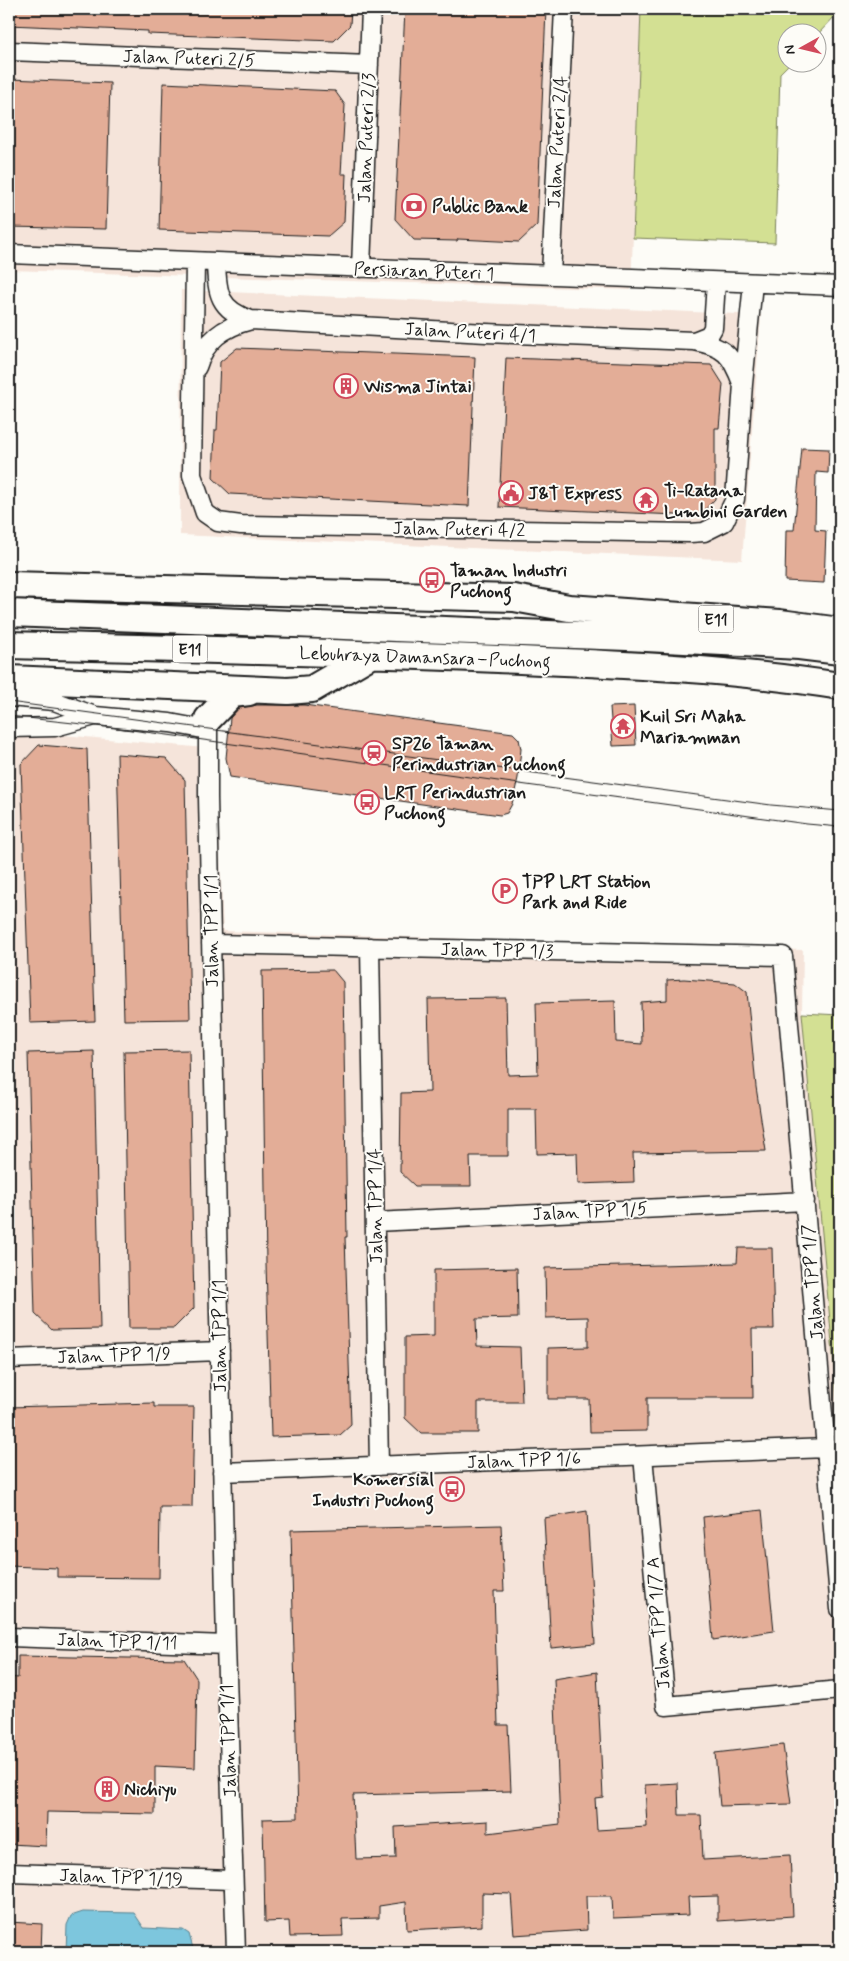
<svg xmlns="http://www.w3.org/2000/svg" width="849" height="1961" viewBox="0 0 849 1961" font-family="Mynerve,sans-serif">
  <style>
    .built { fill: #f5e4da }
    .green { fill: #d3e093; stroke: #787e58 }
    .water { fill: #7dc6dd; stroke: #568290 }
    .building { fill: #e3ad97; stroke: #1c1c1c }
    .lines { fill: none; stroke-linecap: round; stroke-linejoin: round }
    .minor-casing { stroke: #1c1c1c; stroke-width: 21 }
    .highway-casing { stroke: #1c1c1c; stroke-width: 30 }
    .minor { stroke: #fdfcf7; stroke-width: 18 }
    .highway { stroke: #fdfcf7; stroke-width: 26 }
    .tram { stroke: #1c1c1c; stroke-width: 1 }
    .labels { text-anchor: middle; stroke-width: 4; stroke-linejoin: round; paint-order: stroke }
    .shield { fill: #fdfcf7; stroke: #605f5e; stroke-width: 1 }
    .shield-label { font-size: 16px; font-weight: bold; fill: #1c1c1c }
    .street-label { font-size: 18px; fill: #1c1c1c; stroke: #fdfcf7 }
    .poi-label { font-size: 18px; font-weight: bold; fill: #1c1c1c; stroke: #fdfcf7; text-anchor: start }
  </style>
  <rect width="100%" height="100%" fill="#fdfcf7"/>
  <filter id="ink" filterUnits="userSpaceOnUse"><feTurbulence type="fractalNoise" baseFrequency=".02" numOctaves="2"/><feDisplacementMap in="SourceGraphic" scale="10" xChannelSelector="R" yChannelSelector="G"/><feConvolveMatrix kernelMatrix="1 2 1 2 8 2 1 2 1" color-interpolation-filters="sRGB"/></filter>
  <g filter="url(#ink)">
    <!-- built -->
    <path class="built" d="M9,9h632l-10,281 -622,-20z
      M181,290l580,25 -19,245 -562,-25z
      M9,730l207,19 7,182 580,19 -1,63 38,418v521h-831z"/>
    <!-- green -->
    <path class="green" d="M641,9h199v2l-23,24 -1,-3h-30v30l4,1 -10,10 -5,170 -142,-5z
      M802,1013l38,2v416z"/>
    <!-- water -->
    <path class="water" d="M83,1912l51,1 10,15 39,2 6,4 5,18h-128l1,-27 4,-9z"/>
    <!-- building -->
    <path class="building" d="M9,9h342l-1,16 -16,16 -186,-7v-3l-139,-6z
      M405,9h141l-9,216 -18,17 -61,-3 -1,2 -43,-1 -19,-21z
      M9,79l101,4 -4,146 -97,-2z
      M163,83l172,8 10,14 -4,69h5l-2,48 -16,14 -169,-6z
      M237,348l238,9 -6,149 -239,-12 -17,-16 2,-48h2l3,-68z
      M506,358l205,7 12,19 -4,44h-4v71l-16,17 -200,-9z
      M802,448l27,1 -1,24 -12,-1 -1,58 11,1 -2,52 -39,-2 1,-51h8z
      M257,705h47l209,28 6,6 2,10 -3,29 -6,26 -5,9 -7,2 -270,-38 -4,-19 4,-40 9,-10z
      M634,706l2,39 -23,1 -3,-39z
      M39,745l48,4 8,272 -65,2 -9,-259z
      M117,754l49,4 19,22 5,239 -66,1z
      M333,970l10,12 4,255h-2l6,188 -11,10 -69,2 -5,-173 -4,-293z
      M684,979l51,4 12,9 9,95 10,64 -133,2 1,29 -56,2 -1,-31 -40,1 -1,-45h-28v47h-38l1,30h-56l-15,-14 1,-79 29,-1 -2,-93 78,-1 2,77 30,-1 -2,-71 79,-2 1,41 26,2 -1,-42 26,-2v-20z
      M189,1050l5,258 -20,20h-45l-5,-277z
      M94,1051l6,278 -48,1 -17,-16 -7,-261z
      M738,1248h34l2,81h-22l1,69h-106v33l-57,1 -1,-33h-41v-51l40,-1v-30l-42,1 -1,-50 192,-5z
      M517,1268l1,50 -42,1 1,27 43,1 2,55h-44v31h-57l-16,-15v-81l29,-1v-66z
      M154,1403v4h40l-2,100h-32l-1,71 -102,-1v-9l-48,-2v-159z
      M762,1510l12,121 -61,9 -10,-123z
      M587,1511l8,133 -44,4 -7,-130z
      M501,1525l3,66h-10l4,134h10l3,66 -158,4 3,64 40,-1 -1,-31 93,-6v12l72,-9 -6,-145 43,-7 6,125 -8,1 2,32 50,-3 -2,-42 33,-2 1,32h22l2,45 87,-5 3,61 -75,5v-25l-30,1 1,18 -76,3 -1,-22h-26l1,34 -73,5 -3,-41 -29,-1v33l-75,4 -1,-28 -27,4v12l-37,1 1,17 -53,1 -1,-16 -24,1 -2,-103 35,-1 -7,-288z
      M18,1656l166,3 13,20 -2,89 -40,-2v48l-108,-2 -1,34 -37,-2v-167l9,1z
      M783,1745l8,59 -71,2 -5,-53z
      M9,1922l33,2 -1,28h-32z"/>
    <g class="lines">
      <defs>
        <path id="minor" d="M9,51l360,14
          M9,254l831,32
          M195,262l-3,213 13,38 13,9 23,3 449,8 14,-1 20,-10 11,-23 8,-115 10,-101
          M216,263c1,30 3,47 35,57l235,13 208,8 15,-6 4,-7 3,-46
          M361,268l10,-259
          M551,275l13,-266
          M694,341c31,6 37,13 48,42
          M197,367c8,-27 27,-40 54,-47
          M9,697l45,4 41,15
          M208,719v78l18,848 10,307
          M9,728l46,-1 40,-11 75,7 38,7
          M211,944l572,12 57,653
          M370,947l9,519
          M375,1222l430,-21
          M9,1359l211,-8
          M643,1456l23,250 174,-16
          M222,1472l605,-24
          M9,1637l217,8
          M9,1873l223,7"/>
        <path id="highway" d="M9,585l505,13 55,10 211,15 60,8
          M9,613l618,24 172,9 41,5
          M9,645c163,4 326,7 489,14 115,5 229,9 342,27
          M9,679l279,12 24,-2 60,-35
          M208,719l24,-25 17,-2"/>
      </defs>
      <!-- minor casing -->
      <use href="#minor" class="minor-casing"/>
      <!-- highway casing -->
      <use href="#highway" class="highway-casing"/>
      <!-- minor -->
      <use href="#minor" class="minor"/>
      <!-- highway -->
      <use href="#highway" class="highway"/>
      <!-- tram -->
      <path class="tram" d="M9,702l762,103 69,6
        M9,716l101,11 697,97 33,3"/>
    </g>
  </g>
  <!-- icons -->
  <defs>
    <symbol id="bank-ring" viewBox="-11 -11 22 22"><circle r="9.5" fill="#fdfcf7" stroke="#d1495b" stroke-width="1.5"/><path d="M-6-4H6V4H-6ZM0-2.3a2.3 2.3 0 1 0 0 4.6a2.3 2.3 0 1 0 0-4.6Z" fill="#d1495b"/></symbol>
    <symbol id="building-ring" viewBox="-11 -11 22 22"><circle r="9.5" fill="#fdfcf7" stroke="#d1495b" stroke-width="1.5"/><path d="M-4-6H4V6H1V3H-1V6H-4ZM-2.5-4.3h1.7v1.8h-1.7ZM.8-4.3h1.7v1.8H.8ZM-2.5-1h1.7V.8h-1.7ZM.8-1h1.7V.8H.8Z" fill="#d1495b"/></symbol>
    <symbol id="civic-ring" viewBox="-11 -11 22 22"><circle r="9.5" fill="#fdfcf7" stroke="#d1495b" stroke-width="1.5"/><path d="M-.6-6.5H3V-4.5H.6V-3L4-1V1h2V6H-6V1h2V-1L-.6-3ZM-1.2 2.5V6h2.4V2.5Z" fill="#d1495b"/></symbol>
    <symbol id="temple-ring" viewBox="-11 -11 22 22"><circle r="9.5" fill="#fdfcf7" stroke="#d1495b" stroke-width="1.5"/><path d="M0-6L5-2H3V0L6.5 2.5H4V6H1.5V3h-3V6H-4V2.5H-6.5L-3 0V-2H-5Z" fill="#d1495b"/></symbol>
    <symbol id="bus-ring" viewBox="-11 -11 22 22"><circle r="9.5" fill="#fdfcf7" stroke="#d1495b" stroke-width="1.5"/><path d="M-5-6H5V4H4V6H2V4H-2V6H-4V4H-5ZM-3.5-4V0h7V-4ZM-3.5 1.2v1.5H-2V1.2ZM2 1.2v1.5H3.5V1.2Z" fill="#d1495b"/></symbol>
    <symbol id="station-ring" viewBox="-11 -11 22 22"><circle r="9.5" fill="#fdfcf7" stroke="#d1495b" stroke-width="1.5"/><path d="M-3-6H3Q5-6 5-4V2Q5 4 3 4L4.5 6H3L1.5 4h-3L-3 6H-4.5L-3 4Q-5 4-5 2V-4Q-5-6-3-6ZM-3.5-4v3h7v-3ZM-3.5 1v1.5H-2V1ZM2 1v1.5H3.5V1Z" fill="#d1495b"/></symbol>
    <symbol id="parking-ring" viewBox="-11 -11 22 22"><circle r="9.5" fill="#fdfcf7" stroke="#d1495b" stroke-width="1.5"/><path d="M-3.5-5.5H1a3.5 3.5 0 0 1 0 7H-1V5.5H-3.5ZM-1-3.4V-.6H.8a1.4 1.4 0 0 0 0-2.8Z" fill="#d1495b"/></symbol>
  </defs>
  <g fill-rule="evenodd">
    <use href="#bank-ring" x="400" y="192" width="28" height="28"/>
    <use href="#building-ring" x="332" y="372" width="28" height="28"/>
    <use href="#civic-ring" x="497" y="479" width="28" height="28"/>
    <use href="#temple-ring" x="632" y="486" width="28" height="28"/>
    <use href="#bus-ring" x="418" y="566" width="28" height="28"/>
    <use href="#temple-ring" x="609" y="712" width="28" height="28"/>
    <use href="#station-ring" x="360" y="739" width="28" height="28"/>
    <use href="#bus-ring" x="353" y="788" width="28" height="28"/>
    <use href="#parking-ring" x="491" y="877" width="28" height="28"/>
    <use href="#bus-ring" x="438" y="1475" width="28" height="28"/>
    <use href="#building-ring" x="93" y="1775" width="28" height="28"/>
  </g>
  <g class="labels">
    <!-- shield labels -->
    <g class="shield">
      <rect x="698.5" y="605.5" width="35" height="27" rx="4"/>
      <rect x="172.5" y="635.5" width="35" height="27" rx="4"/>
    </g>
    <g class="shield-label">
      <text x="716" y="625">E11</text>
      <text x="190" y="655">E11</text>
    </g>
    <!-- street labels -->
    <g class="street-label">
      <text transform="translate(189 58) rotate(2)" y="6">Jalan Puteri 2/5</text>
      <text transform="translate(366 138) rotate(-88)" y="6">Jalan Puteri 2/3</text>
      <text transform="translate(557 142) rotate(-87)" y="6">Jalan Puteri 2/4</text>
      <text transform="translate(424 271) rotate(2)" y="6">Persiaran Puteri 1</text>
      <text transform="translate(470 332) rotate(3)" y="6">Jalan Puteri 4/1</text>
      <text transform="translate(459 529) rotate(1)" y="6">Jalan Puteri 4/2</text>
      <text transform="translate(425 657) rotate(2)" y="6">Lebuhraya Damansara–Puchong</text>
      <text transform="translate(211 931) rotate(-91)" y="6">Jalan TPP 1/1</text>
      <text transform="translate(497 950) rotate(1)" y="6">Jalan TPP 1/3</text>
      <text transform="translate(375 1206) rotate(-91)" y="6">Jalan TPP 1/4</text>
      <text transform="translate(590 1211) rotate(-3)" y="6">Jalan TPP 1/5</text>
      <text transform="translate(812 1282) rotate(-95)" y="6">Jalan TPP 1/7</text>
      <text transform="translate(219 1336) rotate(-91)" y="6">Jalan TPP 1/1</text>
      <text transform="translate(114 1355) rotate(-2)" y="6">Jalan TPP 1/9</text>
      <text transform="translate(524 1460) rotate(-2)" y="6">Jalan TPP 1/6</text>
      <text transform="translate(658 1623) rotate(-95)" y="6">Jalan TPP 1/7 A</text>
      <text transform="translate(117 1641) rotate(2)" y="6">Jalan TPP 1/11</text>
      <text transform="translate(228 1741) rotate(-92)" y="6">Jalan TPP 1/1</text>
      <text transform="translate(121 1877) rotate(2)" y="6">Jalan TPP 1/19</text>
    </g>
    <!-- poi labels -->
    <g class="poi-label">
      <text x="432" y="212">Public Bank</text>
      <text x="364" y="392">Wisma Jintai</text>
      <text x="664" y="496">Ti-Ratana<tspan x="664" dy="21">Lumbini Garden</tspan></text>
      <text x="528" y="499">J&amp;T Express</text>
      <text x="450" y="576">Taman Industri<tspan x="450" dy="21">Puchong</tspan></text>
      <text x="640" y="722">Kuil Sri Maha<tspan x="640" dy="21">Mariamman</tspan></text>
      <text x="392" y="749">SP26 Taman<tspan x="392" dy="21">Perindustrian Puchong</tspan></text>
      <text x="384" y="798">LRT Perindustrian<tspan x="384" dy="21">Puchong</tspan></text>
      <text x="522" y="887">TPP LRT Station<tspan x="522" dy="21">Park and Ride</tspan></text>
      <text x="434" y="1485" text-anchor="end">Komersial<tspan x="434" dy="21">Industri Puchong</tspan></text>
      <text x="124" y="1795">Nichiyu</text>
    </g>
  </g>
  <!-- margin -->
  <rect width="849" height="1961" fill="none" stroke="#fdfcf7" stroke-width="30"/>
  <rect x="15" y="15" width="819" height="1931" fill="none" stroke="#1c1c1c" stroke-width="2" filter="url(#ink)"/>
  <!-- north arrow -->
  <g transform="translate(802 48) rotate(262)"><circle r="24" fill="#fdfcf7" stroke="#a3a29f"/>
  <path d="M0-4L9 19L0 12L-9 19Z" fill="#d1495b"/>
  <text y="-8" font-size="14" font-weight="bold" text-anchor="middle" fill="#1c1c1c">N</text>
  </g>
</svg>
